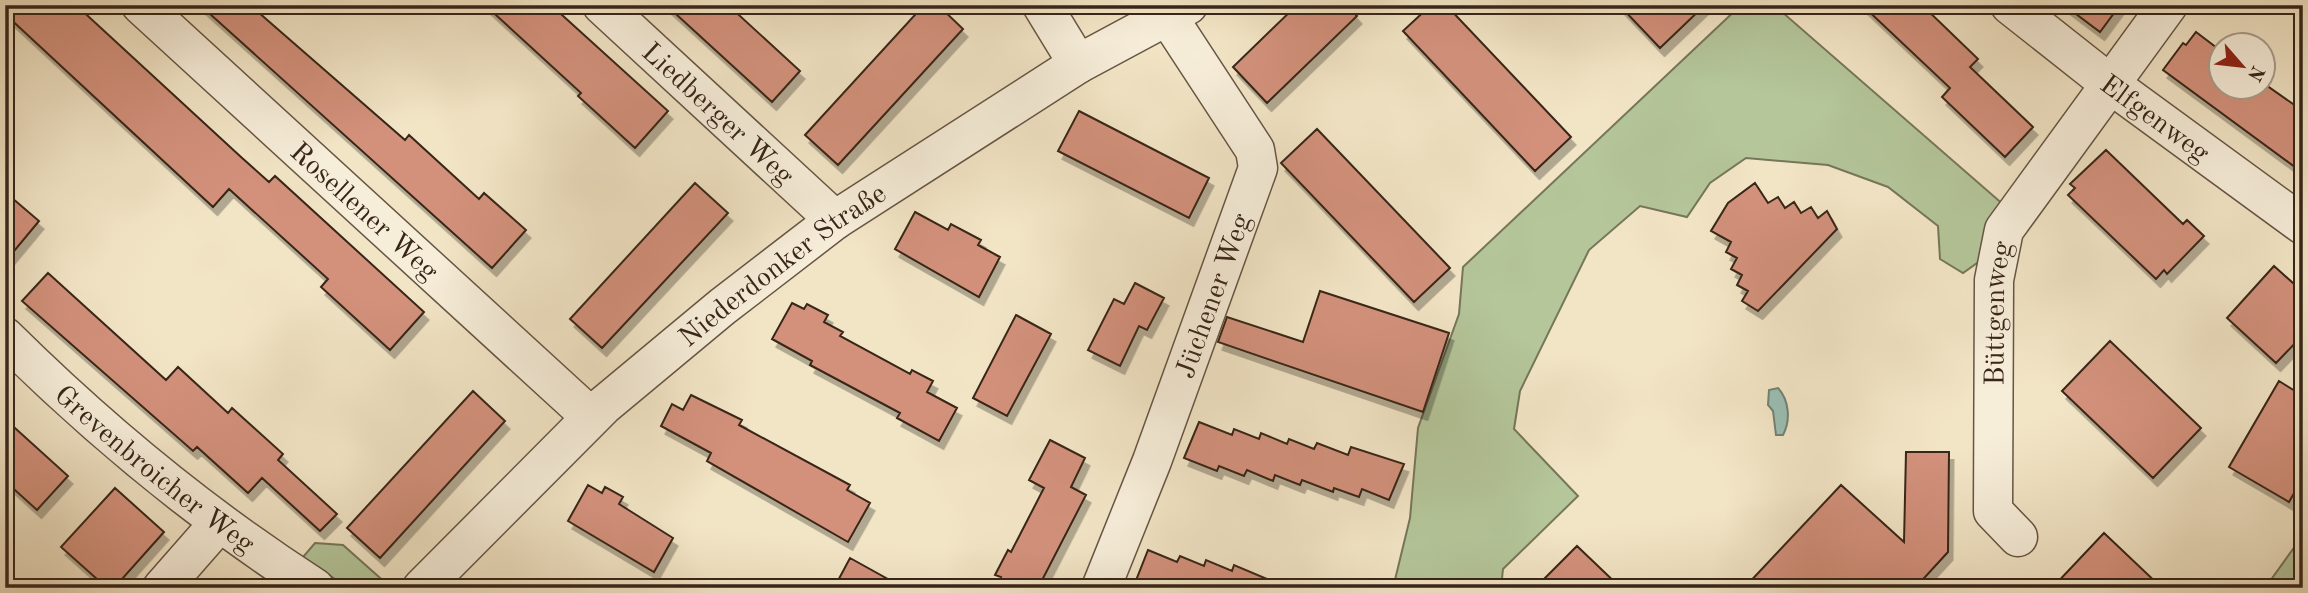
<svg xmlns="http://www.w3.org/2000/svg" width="2308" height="593" viewBox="0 0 2308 593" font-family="'Old Standard TT',serif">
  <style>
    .green { fill: #b4c69a; stroke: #76765a; stroke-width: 2 }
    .water { fill: #9bbfb3; stroke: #738175; stroke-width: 2 }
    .building { fill: #d3917c; stroke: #372519; stroke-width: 2; filter: url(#shadow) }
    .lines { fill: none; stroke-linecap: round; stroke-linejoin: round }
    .minor-casing { stroke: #654; stroke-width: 41 }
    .minor { stroke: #f7eeda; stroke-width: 38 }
    .labels { text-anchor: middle; stroke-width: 5; stroke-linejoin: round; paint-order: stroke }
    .street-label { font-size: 28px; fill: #372519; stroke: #f7eeda }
  </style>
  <defs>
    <filter id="shadow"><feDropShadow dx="4.5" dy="8" stdDeviation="0" flood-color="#0004"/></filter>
  </defs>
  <rect width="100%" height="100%" fill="#f2e5c6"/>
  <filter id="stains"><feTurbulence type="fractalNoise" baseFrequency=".00286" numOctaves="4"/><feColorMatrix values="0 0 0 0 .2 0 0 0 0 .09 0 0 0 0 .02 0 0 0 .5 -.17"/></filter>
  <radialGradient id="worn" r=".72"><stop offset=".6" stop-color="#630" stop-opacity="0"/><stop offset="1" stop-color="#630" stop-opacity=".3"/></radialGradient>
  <!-- green -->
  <path class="green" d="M1741,5h33l231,201 -21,52 -21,15 -23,-14 -2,-33 -50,-39 -60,-22 -82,-7 -36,25 -23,34 -47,-11 -51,44 -69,141 -6,38 64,67 -75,73 -2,19h-108l17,-70 8,-90 41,-114 4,-47z
    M2303,535v53h-38z
    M315,543l28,2 45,40 -40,3 -45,-31z"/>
  <!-- water -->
  <path class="water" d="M1778,388c11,12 13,32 5,47h-7l-3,-24 -5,-6 1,-15z"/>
  <!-- building -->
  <path class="building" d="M5,5h71l165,152 28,25 6,-6 149,136 -34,38 -69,-63 7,-8 -99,-90 -16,18 -208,-193z
    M200,5h50l155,135 4,-5 70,64 5,-6 42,37 -34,38z
    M485,5h66l117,106 -33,37 -57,-52 3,-3z
    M666,5h62l72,66 -28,31z
    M924,5h14l25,24 -125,136 -33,-30z
    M1297,5h50l10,11 -90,87 -34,-36z
    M1431,5h15l125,132 -36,34 -132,-140z
    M1619,5h86l-45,43z
    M1862,5h60l56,54 -8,8 63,60 -28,30 -63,-60 8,-9z
    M2064,5h56l-20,27z
    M2196,32l25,19v37h42v-5l40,28v62l-140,-103 20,-27 3,2z
    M1079,111l130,67 -20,40 -131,-67z
    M1317,129l133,139 -36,34 -133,-139z
    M2106,150l77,74 4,-4 17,16 -37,38 -3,-4 -8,9 -88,-84 7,-7 -5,-4z
    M695,183l33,30 -126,135 -32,-29z
    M1755,183l13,20 10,-6 7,11 9,-6 7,11 10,-6 7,11 9,-7 10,18 -79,82 -16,-10 6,-10 -11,-6 5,-10 -11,-6 6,-11 -11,-6 5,-10 -20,-11 17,-28z
    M5,192l34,29 -34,41z
    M915,212l33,18 3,-6 30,16 -3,5 22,12 -21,40 -84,-48z
    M2274,266l29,26v43l-27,28 -49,-45z
    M48,273l118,107 12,-13 50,46 4,-5 51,46 -5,6 59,54 -17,17 -58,-53 -14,15 -51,-46 -4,4 -171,-150z
    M1135,283l29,15 -17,32 -8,-4 -19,40 -32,-16 26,-51 10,5z
    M1320,291l129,42 -26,79 -205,-70 9,-25 76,25z
    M792,303l12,6 3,-5 21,11 -4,7 19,10 -3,4 70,38 2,-4 21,11 -6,11 30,16 -18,33 -42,-23 3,-5 -90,-48 2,-4 -40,-22z
    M1016,315l35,19 -44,82 -34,-18z
    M2110,341l91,87 -48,50 -91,-87z
    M2279,381l24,15v81l-14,25 -60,-35z
    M473,391l32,30 -125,137 -33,-30z
    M691,395l51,25 -3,5 111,60 -3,5 23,13 -22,39 -141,-81 4,-8 -50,-27 11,-22 11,6z
    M5,419l63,57 -31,34 -32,-29z
    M1199,422l33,13 2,-6 25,10 2,-6 26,11 2,-5 25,10 3,-6 31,12 3,-8 53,17 -15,36 -27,-11 -3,8 -25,-9 -1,4 -31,-12 -2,5 -25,-10 -2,6 -26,-11 -3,6 -25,-10 -2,5 -33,-13z
    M1050,440l35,18 -14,29 15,8 -48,93h-42l5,-11 -6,-2 13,-25 3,2 33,-64 -15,-8z
    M1906,452h43l-1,100 -33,36h-171l97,-103 63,57z
    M588,485l14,8 3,-6 18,10 -4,7 54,34 -19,34 -86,-51z
    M115,488l49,44 -50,56h-7l-46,-41z
    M2104,533l58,55h-110z
    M1577,546l44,42h-86z
    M1148,550l29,12 3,-6 24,10 2,-6 26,11 2,-6 54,23h-140l-13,-5z
    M850,558l54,30h-70z"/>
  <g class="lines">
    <defs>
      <g id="minor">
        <path id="s1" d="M141,5l450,412"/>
        <path id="s2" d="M602,5l233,215"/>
        <path d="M1042,5l36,59"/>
        <path id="s3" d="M2010,5l100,79 193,141"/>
        <path id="s4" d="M5,337c95,94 198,179 310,251"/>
        <path id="s5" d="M2018,537l-25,-26 1,-231 10,-50 164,-225"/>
        <path d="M162,588l57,-65"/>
        <path id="s6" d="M422,588l181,-182 119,-99 113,-87 243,-156 110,-59"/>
        <path id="s7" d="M1101,588l51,-127 106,-293 -3,-18 -87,-133"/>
      </g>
    </defs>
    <!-- minor casing -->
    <use href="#minor" class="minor-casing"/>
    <!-- minor -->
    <use href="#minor" class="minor"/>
  </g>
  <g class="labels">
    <!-- street labels -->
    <g class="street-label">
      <text dy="10" stroke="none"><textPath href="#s2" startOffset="159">Liedberger Weg</textPath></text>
      <text dy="10" stroke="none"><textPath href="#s3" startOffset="184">Elfgenweg</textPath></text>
      <text dy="10" stroke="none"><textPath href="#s1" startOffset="304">Rosellener Weg</textPath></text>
      <text dy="10" stroke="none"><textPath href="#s6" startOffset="485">Niederdonker Straße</textPath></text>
      <text dy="10" stroke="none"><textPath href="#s7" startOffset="313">Jüchener Weg</textPath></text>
      <text dy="10" stroke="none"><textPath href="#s5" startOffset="234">Büttgenweg</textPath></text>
      <text dy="10" stroke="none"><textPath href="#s4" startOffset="200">Grevenbroicher Weg</textPath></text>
    </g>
  </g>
  <!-- margin -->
  <rect width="2308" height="593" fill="none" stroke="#f2e5c6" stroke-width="28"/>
  <rect x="7" y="7" width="2294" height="579" fill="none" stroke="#372519" stroke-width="3.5"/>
  <rect x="14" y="14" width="2280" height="565" fill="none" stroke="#372519" stroke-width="2"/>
  <!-- north arrow -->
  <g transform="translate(2242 66) rotate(118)"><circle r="33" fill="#f7eeda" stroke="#aa9e8d" stroke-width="2"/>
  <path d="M0-5L12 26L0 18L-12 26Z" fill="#8f2418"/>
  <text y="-10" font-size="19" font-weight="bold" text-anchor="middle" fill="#372519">N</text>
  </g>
  <rect width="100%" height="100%" filter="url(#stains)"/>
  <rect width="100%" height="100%" fill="url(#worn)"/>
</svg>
